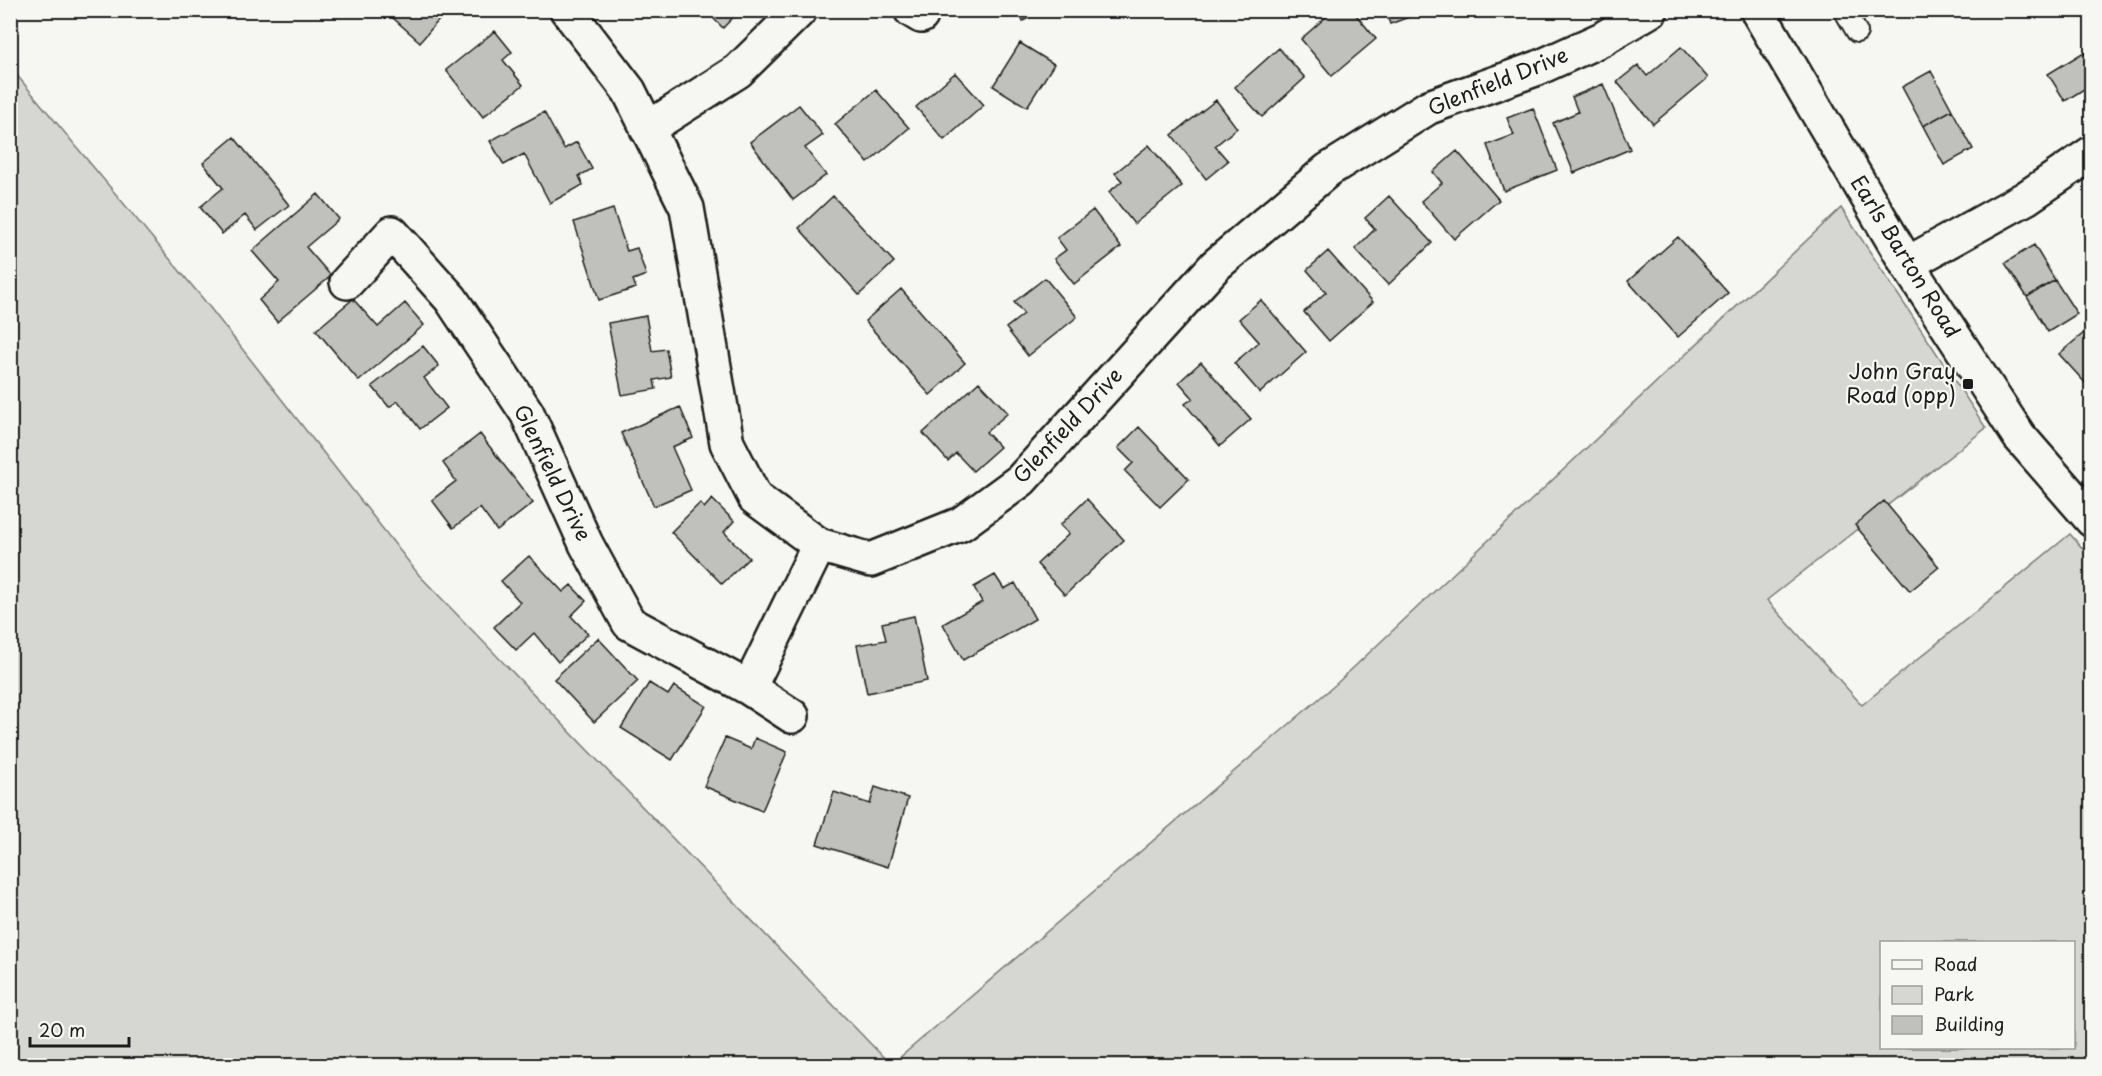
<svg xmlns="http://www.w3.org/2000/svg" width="2102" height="1076" viewBox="0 0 2102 1076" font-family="'Playpen Sans',sans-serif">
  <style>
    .green { fill: #d6d6d2; stroke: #797977; stroke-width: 1.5; fill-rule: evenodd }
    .building { fill: #c0c0bd; stroke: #1c1c1c; stroke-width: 1.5 }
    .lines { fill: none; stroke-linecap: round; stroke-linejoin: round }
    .lane-casing { stroke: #1c1c1c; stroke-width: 24 }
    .street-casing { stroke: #1c1c1c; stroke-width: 38 }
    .secondary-casing { stroke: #1c1c1c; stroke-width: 38 }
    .lane { stroke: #f6f6f2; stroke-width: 20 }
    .street { stroke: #f6f6f2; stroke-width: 33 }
    .secondary { stroke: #f6f6f2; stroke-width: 33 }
    .poi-dot { fill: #1c1c1c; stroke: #f6f6f2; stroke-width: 2 }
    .labels { text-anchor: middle; stroke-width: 4.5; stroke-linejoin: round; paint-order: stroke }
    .street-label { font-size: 21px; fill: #1c1c1c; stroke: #f6f6f2 }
    .poi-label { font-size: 21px; fill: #1c1c1c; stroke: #f6f6f2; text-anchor: end }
  </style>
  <rect width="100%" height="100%" fill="#f6f6f2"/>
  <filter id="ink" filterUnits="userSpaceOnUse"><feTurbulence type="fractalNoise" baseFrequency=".0167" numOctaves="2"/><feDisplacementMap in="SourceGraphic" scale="12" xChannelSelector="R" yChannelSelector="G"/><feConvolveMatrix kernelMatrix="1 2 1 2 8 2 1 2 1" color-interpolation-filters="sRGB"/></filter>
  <g filter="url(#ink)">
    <!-- green -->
    <path class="green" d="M10,67l194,233 215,275 472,490 444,-380 506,-477 145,220 -219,172 95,105 208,-171 21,24v507h-2080zM1882,942h192v106h-192z"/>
    <!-- building -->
    <path class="building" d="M384,10h58l3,3 -25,29z
      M705,10h35l-17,18z
      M1018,10h26l-21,11z
      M1334,10h18l24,29 -44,37 -31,-37z
      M1385,10h43l-38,14z
      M495,31l17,21 -9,8 20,25 -40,32 -37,-47z
      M1020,43l34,21 -27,43 -34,-21z
      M1681,47l27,31 -55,46 -36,-42 21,-17 9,11z
      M1279,48l26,30 -43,39 -27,-30z
      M2084,52l8,13v19l-27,17 -17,-27z
      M1931,71l21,39 -29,16 -21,-39z
      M955,73l29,32 -40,35 -28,-33z
      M1603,84l27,65 -56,24 -21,-50 25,-11 -6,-15z
      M876,90l33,38 -41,35 -33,-39z
      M1216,100l21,28 -22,18 13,15 -22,18 -34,-44z
      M799,105l24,30 -18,13 21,27 -33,25 -43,-58z
      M1533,108l24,62 -53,21 -17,-46 27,-10 -7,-17z
      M1952,110l21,39 -29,16 -21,-39z
      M544,112l20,37 13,-7 15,27 -13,7 4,9 -33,18 -26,-49 -20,11 -14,-24z
      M234,137l55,68 -32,25 -12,-15 -23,19 -22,-27 23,-19 -20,-25z
      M1149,145l33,41 -48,38 -25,-32 13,-11 -7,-8z
      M1457,151l42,49 -45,39 -33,-38 21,-18 -9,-11z
      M318,194l21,25 -33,28 25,29 -54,46 -18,-22 20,-18 -27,-31z
      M833,196l61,66 -35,33 -60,-67z
      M1389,196l43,47 -44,42 -33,-36 20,-20 -10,-11z
      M613,209l14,42 10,-3 9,27 -13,5 3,8 -37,12 -25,-78z
      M1093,210l28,37 -47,37 -20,-25 12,-9 -9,-12z
      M1678,237l50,56 -50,44 -50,-56z
      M2034,245l21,35 -28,17 -22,-34z
      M1328,251l45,51 -44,39 -25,-29 22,-20 -19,-22z
      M1045,278l32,39 -49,39 -22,-28 18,-14 -10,-12z
      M2055,280l22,34 -29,18 -21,-35z
      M901,289l64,74 -35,32 -65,-74z
      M353,299l25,28 27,-24 19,22 -65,56 -43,-51z
      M1261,300l45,52 -46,41 -26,-30 25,-21 -20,-23z
      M646,316l6,35 14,-2 5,28 -17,3 2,9 -34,6 -14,-72z
      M2085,332l7,7v44l-4,3 -29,-32z
      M423,346l16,20 -15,12 23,30 -27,21 -22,-28 -9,6 -17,-21z
      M1201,362l50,57 -31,27 -35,-42 8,-6 -14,-16z
      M979,382l29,31 -22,19 14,15 -27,24 -17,-18 -8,8 -25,-28z
      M680,407l13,31 -21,9 19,43 -37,16 -33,-73z
      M1139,427l50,52 -29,28 -35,-36 8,-8 -15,-15z
      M480,434l53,69 -36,28 -17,-23 -27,20 -21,-28 24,-19 -13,-18z
      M712,499l22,22 -10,11 25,26 -27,26 -51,-52 29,-29 4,5z
      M1087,499l37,41 -59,55 -28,-31 32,-30 -9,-9z
      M1884,501l55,66 -29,24 -55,-66z
      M529,556l34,36 8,-7 15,16 -15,15 17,18 -30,28 -24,-29 -18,17 -22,-23 26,-25 -19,-21z
      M995,575l9,14 11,-6 20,36 -72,41 -20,-36 39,-22 -8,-15z
      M914,616l13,65 -60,12 -10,-48 29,-5 -4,-17z
      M598,638l40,43 -44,41 -40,-43z
      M649,683l19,12 6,-9 32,20 -34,54 -51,-32z
      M725,738l26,11 4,-11 32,14 -25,59 -58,-25z
      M875,787l33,11 -20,69 -71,-23 17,-52 36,12z"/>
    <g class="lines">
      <defs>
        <path id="lane" d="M1844,10l13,22"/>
        <path id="street" d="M567,10l62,81 58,117 40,235 28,55 64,47 52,15 90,-36 60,-44 195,-215 112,-95 101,-63 109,-39 64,-29 49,-29
          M911,10l10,6
          M647,129l91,-58 62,-61
          M1907,264l119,-66 66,-45
          M347,282l45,-49 59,66 76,114 59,131 43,79 120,65 43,28
          M749,688l70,-143"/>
        <path id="secondary" d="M1757,10l150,254 112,172 73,84"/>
      </defs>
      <!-- lane casing -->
      <use href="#lane" class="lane-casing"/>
      <!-- street casing -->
      <use href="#street" class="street-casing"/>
      <!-- secondary casing -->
      <use href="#secondary" class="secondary-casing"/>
      <!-- lane -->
      <use href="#lane" class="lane"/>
      <!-- street -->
      <use href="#street" class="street"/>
      <!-- secondary -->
      <use href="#secondary" class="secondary"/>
    </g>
  </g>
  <!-- markers -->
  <rect class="poi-dot" x="1962" y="378" width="12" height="12" rx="3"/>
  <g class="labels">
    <!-- street labels -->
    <g class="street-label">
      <text transform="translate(1498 82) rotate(-22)" y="7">Glenfield Drive</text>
      <text transform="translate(1905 257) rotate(58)" y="7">Earls Barton Road</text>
      <text transform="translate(1068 426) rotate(-47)" y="7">Glenfield Drive</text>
      <text transform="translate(552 473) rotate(64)" y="7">Glenfield Drive</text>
    </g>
    <!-- poi labels -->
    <g class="poi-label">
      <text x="1956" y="379">John Gray<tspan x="1956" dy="24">Road (opp)</tspan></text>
    </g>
  </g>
  <!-- margin -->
  <rect width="2102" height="1076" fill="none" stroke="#f6f6f2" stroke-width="36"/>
  <rect x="18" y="18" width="2066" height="1040" fill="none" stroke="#1c1c1c" stroke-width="2" filter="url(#ink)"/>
  <!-- legend -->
  <rect x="1880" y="941" width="195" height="108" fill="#f6f6f2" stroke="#9f9f9c" stroke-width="1.5"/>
  <rect x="1892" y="960" width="30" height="9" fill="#f6f6f2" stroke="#9f9f9c" stroke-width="1.5"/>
  <text x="1934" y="971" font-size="18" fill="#1c1c1c">Road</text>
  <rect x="1892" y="986" width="30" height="18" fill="#d6d6d2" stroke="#9f9f9c" stroke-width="1.5"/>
  <text x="1934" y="1001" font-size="18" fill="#1c1c1c">Park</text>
  <rect x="1892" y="1016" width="30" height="18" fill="#c0c0bd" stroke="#9f9f9c" stroke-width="1.5"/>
  <text x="1934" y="1031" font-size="18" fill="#1c1c1c">Building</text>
  <!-- scale -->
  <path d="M30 1037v9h99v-9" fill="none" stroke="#1c1c1c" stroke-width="3"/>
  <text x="39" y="1037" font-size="18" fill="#1c1c1c" stroke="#f6f6f2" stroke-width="4.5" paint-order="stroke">20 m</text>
</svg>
